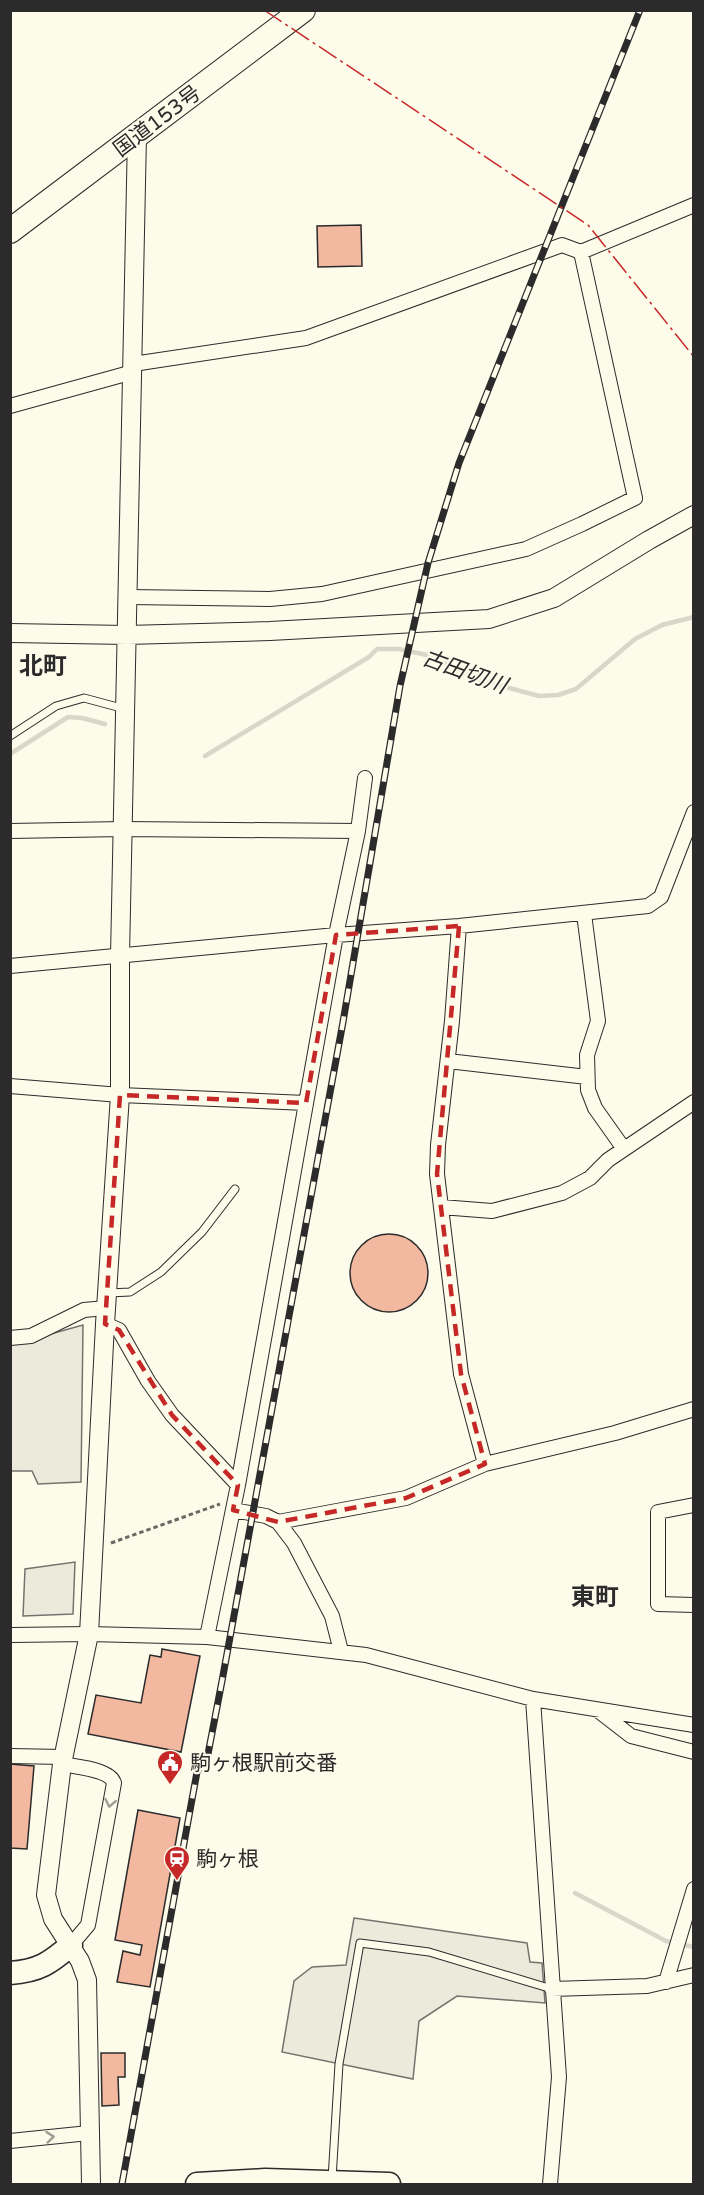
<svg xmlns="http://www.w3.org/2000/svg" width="704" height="2195" viewBox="0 0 704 2195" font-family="'Varela Round','Noto Sans JP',sans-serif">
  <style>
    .green { fill: #ecebdb; stroke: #74746e; stroke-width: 1.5 }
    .parking { fill: #eceadb; stroke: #74746e; stroke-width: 1.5 }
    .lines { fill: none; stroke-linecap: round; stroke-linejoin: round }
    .stream { stroke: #d8d7c9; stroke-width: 4.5 }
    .building { fill: #f2b8a0; stroke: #2b2b2b; stroke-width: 1.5 }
    .service-casing { stroke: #2b2b2b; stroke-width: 9 }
    .minor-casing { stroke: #2b2b2b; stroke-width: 16 }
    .tertiary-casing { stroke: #2b2b2b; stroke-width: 20 }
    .primary-casing { stroke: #2b2b2b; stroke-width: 25 }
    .trunk-casing { stroke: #2b2b2b; stroke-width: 26 }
    .path { stroke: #6a6964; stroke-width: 3; stroke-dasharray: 4.5 3; stroke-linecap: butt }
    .service { stroke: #fdfbea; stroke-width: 7 }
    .minor { stroke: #fdfbea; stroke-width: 14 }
    .tertiary { stroke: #fdfbea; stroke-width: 18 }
    .primary { stroke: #fdfbea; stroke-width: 22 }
    .trunk { stroke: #fdfbea; stroke-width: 24 }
    .rail-casing { stroke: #2b2b2b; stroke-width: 7 }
    .rail { stroke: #fdfbea; stroke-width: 4.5; stroke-dasharray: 14; stroke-linecap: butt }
    .power { stroke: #c62828; stroke-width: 1.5; stroke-dasharray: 21 4.5 3 4.5; stroke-linecap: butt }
    .oneway { stroke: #9e9d94 }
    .marked { fill: none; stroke: #c62828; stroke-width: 4.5; stroke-dasharray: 12 8; stroke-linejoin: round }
    .labels { text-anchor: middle; stroke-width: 4.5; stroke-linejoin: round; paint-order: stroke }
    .street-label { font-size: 21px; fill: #2b2b2b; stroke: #fdfbea }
    .poi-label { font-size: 21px; fill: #2b2b2b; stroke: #fdfbea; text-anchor: start }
    .water-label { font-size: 22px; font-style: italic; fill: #2b2b2b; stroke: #fdfbea }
    .quarter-label { font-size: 24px; font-weight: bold; fill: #2b2b2b; stroke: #fdfbea }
  </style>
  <rect width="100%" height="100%" fill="#fdfbea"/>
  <!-- green -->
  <path class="green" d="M83,1325l-2,157 -43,2 -6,-13h-21v-126z
    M75,1562l-2,52 -50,2 2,-47z"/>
  <!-- parking -->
  <path class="parking" d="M354,1918l173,25 3,19 12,1 3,40 -88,-7 -38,25 -6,58 -131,-27 12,-71 18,-14 34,-2z"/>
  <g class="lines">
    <!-- stream -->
    <path class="stream" d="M10,754l58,-37 14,1 23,6
      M205,756l164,-99 8,-8h22l28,6 60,27 52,14 19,-1 18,-6 59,-50 27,-14 32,-8
      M575,1893l91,48 28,6"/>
  </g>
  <!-- building -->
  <path class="building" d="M361,225l1,41 -44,1 -1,-41z
    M350 1273a39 39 0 1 1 78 0a39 39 0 1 1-78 0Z
    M162,1649l38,7 -19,96 -93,-18 8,-39 45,8 9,-48 11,2z
    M10,1764l24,2 -7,83 -17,-1z
    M138,1810l42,8 -30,169 -33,-5 6,-31 17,4 2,-10 -27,-5z
    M101,2053h24v24h-7l1,28 -17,1z"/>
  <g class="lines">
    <defs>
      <path id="service" d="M10,736l46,-30 28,-8 41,11
        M109,1293l21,-1 31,-20 41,-40 33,-43
        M332,2179l7,-115 21,-121 69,9 123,37"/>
      <path id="minor" d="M133,364l173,-26 256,-93 19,7
        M10,406l123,-34
        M128,597l142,2 52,-5 204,-45 56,-25 53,-26 -54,-246 113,-47
        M10,831l113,-2 235,2 -22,104 -98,550 -31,152
        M358,831l7,-53
        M584,914l14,107 -11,34 1,35 7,18 29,41
        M459,926l-7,95 -14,124 -1,29 24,200 24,90
        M10,966l326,-31 123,-9 189,-20 13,-9 33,-85
        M448,1061l139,16
        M10,1086l110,9 186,8
        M441,1207l51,4 70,-18 28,-15 18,-18 86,-58
        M105,1324l14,6 29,51 24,34 66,70
        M10,1338l21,-2 53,-26 22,-2
        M694,1505l-36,7v92l36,1
        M233,1510l33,6 12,6 16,21 38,73 9,35
        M278,1522l128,-24 79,-34 130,-31 79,-24
        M10,1635l79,-1 118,3 159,18 167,44 161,26
        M533,1699l26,378 -9,107
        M600,1712l31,24 63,16
        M10,1756l53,1
        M62,1764c14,3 48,5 52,19l-26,142 -17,20
        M666,1982l28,-93
        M552,1989l95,-3 47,-11
        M10,2141l79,-8"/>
      <path id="tertiary" d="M10,633l117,2 143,-4 219,-12 65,-21 95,-58 45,-25
        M91,2184l-4,-204 -7,-19 -27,-42 -7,-24 16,-131 27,-130 16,-310 15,-229v-139l17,-821"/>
      <path id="primary" d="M10,1973c29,-2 40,-10 61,-28
        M197,2184l68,-4 124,4"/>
      <path id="trunk" d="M10,231l293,-221"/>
    </defs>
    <!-- service casing -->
    <use href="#service" class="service-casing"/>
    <!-- minor casing -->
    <use href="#minor" class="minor-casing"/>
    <!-- tertiary casing -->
    <use href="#tertiary" class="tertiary-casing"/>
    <!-- primary casing -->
    <use href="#primary" class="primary-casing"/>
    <!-- trunk casing -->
    <use href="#trunk" class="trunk-casing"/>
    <!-- path -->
    <path class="path" d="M111,1543l109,-39"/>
    <!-- service -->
    <use href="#service" class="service"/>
    <!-- minor -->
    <use href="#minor" class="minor"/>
    <!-- tertiary -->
    <use href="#tertiary" class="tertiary"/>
    <!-- primary -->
    <use href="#primary" class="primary"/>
    <!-- trunk -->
    <use href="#trunk" class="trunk"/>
    <defs>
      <path id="rail" d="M122,2184l75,-412 11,-18 14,-73 121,-659 57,-336 28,-123 31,-100 181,-453"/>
    </defs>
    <!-- rail casing -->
    <use href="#rail" class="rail-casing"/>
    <!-- rail -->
    <use href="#rail" class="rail"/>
    <!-- power -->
    <path class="power" d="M264,10l324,215 106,132"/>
  </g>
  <!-- one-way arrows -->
  <defs><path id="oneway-chevron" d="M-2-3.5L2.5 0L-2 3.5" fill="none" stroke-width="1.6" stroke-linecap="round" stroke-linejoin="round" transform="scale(1.5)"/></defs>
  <g class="oneway">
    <use href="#oneway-chevron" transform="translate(110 1803) rotate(101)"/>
    <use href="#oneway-chevron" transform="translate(50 2137) rotate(-6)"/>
  </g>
  <!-- marked area -->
  <path class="marked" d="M459,926l-22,248 24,200 24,90 -79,34 -128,24 -45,-12 5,-25 -66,-70 -53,-85 -14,-6 15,-229 186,8 30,-168z"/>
  <!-- icons -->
  <defs>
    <symbol id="civic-pin" viewBox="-11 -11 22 30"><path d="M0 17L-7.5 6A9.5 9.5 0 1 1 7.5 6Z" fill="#c62828" stroke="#fdfbea"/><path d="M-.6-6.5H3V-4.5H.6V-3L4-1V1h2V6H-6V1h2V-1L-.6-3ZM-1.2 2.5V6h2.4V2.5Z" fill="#fff"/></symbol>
    <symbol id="station-pin" viewBox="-11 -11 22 30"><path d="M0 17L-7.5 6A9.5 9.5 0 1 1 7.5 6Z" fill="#c62828" stroke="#fdfbea"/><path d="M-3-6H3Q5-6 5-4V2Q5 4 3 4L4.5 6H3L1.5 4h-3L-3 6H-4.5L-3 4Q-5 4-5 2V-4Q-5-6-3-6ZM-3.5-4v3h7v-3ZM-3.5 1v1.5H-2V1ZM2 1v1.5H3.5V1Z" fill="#fff"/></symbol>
  </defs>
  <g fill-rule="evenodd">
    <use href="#civic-pin" x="155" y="1748" width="30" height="40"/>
    <use href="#station-pin" x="162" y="1844" width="30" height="40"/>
  </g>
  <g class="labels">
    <!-- street labels -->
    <g class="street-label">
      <text transform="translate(157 121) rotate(-37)" y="7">国道153号</text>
    </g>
    <!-- poi labels -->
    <g class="poi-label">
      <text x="190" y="1770">駒ヶ根駅前交番</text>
      <text x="196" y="1866">駒ヶ根</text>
    </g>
    <!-- water labels -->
    <g class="water-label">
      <text transform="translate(465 671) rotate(20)" y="8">古田切川</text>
    </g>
    <!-- quarter labels -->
    <g class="quarter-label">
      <text x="43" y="674">北町</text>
      <text x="595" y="1605">東町</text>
    </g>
  </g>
  <!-- border -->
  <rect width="704" height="2195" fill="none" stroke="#2b2b2b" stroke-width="24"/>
</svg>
